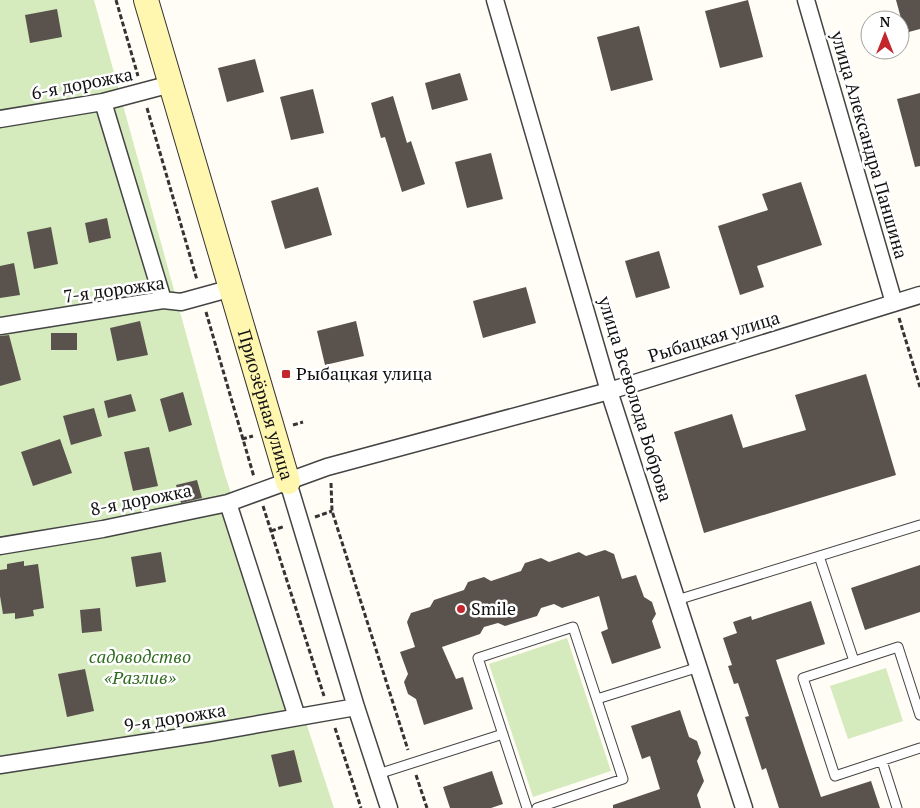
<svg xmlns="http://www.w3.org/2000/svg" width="920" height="808" viewBox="0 0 920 808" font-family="'PT Serif',serif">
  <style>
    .green { fill: #d5ebbd }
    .building { fill: #5a524d }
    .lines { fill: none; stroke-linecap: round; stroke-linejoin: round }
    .lane-casing { stroke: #444; stroke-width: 11 }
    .street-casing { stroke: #444; stroke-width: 19 }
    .secondary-casing { stroke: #333; stroke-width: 26 }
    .path { stroke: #333; stroke-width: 3; stroke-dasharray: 5 2.5; stroke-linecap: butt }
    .lane { stroke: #fff; stroke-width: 9 }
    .street { stroke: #fff; stroke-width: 16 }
    .secondary { stroke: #fff6b0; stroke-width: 24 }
    .poi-dot { fill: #c4262e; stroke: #fff; stroke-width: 2 }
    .labels { text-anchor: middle; stroke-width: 5; stroke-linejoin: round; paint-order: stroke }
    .street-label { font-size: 18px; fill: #111; stroke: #fff }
    .poi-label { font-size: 18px; fill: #111; stroke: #fff; text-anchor: start }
    .park-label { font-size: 18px; font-style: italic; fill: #2f6b1f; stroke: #fff }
  </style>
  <rect width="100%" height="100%" fill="#fffdf5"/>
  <!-- green -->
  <path class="green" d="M0,0h94l131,475 109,333h-334z
    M567,638l44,133 -78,26 -44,-133z
    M886,668l17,53 -55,18 -18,-53z"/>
  <!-- building -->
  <path class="building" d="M748,0l15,57 -43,11 -15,-57z
    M896,0h24v29l-15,4z
    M57,9l5,28 -32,6 -5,-28z
    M639,26l14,54 -42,11 -14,-54z
    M255,59l9,33 -37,10 -9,-34z
    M460,73l8,27 -36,10 -7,-27z
    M313,89l11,44 -33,7 -11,-43z
    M920,93v73l-5,1 -18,-68z
    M393,96l14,47 4,-2 14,43 -23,8 -17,-55 -4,1 -10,-35z
    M491,153l12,46 -36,9 -12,-46z
    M801,182l21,63 -65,21 7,21 -24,8 -22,-69 50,-16 -6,-16z
    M318,187l14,48 -47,14 -14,-48z
    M107,218l4,20 -22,5 -4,-20z
    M51,227l7,37 -24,5 -7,-37z
    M659,251l11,37 -34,10 -11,-37z
    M14,263l6,32 -20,3v-32z
    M526,287l10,36 -53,15 -10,-37z
    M140,321l8,34 -31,6 -7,-33z
    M356,321l8,35 -39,9 -8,-34z
    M51,333h26v17h-26z
    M9,335l12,45 -21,6v-50z
    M866,374l30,101 -192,58 -30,-101 58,-18 11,34 63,-18 -11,-35z
    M183,392l9,33 -23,7 -9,-33z
    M131,394l5,17 -28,7 -4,-17z
    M94,408l8,28 -31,9 -8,-29z
    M60,439l12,34 -39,13 -12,-34z
    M149,447l9,39 -25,5 -9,-39z
    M197,480l5,18 -21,5 -5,-18z
    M605,550l9,4 8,25 14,-4 8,22 8,5 4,12 -4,7 9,27 -49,16 -11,-32 7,-3 -9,-33 -37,12 -8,-4 -13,4 -4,8 -32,10 -7,-3 -14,4 -4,7 -38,13 14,32 7,-2 10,32 -49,16 -8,-26 -8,-5 -4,-12 4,-8 -8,-22 15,-5 -8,-25 4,-9 19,-6 4,-7 30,-10 4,-8 16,-5 7,4 30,-10 4,-8 16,-5 8,4 30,-10 7,4z
    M161,552l5,30 -30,5 -5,-30z
    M24,561v5l14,-2 6,44 -11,2 1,6 -19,3v-6l-12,1 -3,-18v-26l7,-1v-5z
    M920,565v47l-55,18 -14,-42z
    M811,601l14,43 -49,16 29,89 16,48 50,-16 9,27h-101l-13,-40 -4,2 -17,-53 4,-1 -11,-33 -4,1 -6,-18 4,-1 -9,-27 14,-5 -4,-11 18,-6 1,4z
    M100,608l2,23 -20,2 -2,-23z
    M85,669l9,42 -27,6 -9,-43z
    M680,710l9,27 8,4 4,12 -4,8 7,20 -7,14 4,13h-88v-3l47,-16 -10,-33 -8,3 -11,-33z
    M294,750l8,32 -23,5 -8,-32z
    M492,771l11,33 -12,4h-41l-7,-21z"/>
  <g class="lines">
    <defs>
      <path id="lane" d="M819,556l35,105
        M677,600l243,-75
        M597,699l102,-32
        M920,715l-22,-68 -95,31 32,98 85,-28
        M882,761l15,47
        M378,774l125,-40
        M527,808l-49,-150 95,-31 50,152 -86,29"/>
      <path id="street" d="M495,0l114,391 135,417
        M806,0l88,303
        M103,102l60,198
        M0,119l103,-17 68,-18
        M0,326l163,-26 18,2 51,-14
        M288,482l68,225 33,101
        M228,503l69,214
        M0,546l103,-17 125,-26 99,-36 282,-76 311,-96
        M0,765l208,-32 148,-26"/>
      <g id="secondary">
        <path id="s1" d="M146,0l142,482"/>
      </g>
    </defs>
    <!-- lane casing -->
    <use href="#lane" class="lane-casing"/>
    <!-- street casing -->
    <use href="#street" class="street-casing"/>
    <!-- secondary casing -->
    <use href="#secondary" class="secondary-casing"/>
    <!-- path -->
    <path class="path" d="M116,0l22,76
      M147,108l50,172
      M206,312l48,165
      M899,318l21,69
      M293,425l10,-3
      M242,439l11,-3
      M331,483l1,28 76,239
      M263,506l61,190
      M315,517l17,-6
      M271,531l14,-5
      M335,728l26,80
      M416,775l11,33"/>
    <!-- lane -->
    <use href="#lane" class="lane"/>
    <!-- street -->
    <use href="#street" class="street"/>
    <!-- secondary -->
    <use href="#secondary" class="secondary"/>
  </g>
  <!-- markers -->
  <g class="poi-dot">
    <rect x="281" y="369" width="10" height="10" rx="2.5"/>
    <circle cx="461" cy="609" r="5"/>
  </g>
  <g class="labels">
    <!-- street labels -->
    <g class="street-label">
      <text transform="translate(82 84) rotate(-11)" y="6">6-я дорожка</text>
      <text transform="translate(869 145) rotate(74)" y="6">улица Александра Паншина</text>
      <text transform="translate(114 290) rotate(-8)" y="6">7-я дорожка</text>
      <text transform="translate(714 337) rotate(-17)" y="6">Рыбацкая улица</text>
      <text transform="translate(635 399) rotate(73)" y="6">улица Всеволода Боброва</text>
      <text dy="6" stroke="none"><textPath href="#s1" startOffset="422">Приозёрная улица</textPath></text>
      <text transform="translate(141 500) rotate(-11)" y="6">8-я дорожка</text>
      <text transform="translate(175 718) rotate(-9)" y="6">9-я дорожка</text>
    </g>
    <!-- poi labels -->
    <g class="poi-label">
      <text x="296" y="380">Рыбацкая улица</text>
      <text x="471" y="615">Smile</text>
    </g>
    <!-- park labels -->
    <g class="park-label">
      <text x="140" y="663">садоводство<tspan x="140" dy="21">«Разлив»</tspan></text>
    </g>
  </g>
  <!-- north arrow -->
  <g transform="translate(885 35)"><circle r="24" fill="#ffffff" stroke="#a0a0a0"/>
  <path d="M0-4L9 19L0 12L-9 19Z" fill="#c4262e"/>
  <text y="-8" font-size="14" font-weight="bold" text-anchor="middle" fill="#111111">N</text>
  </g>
</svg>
